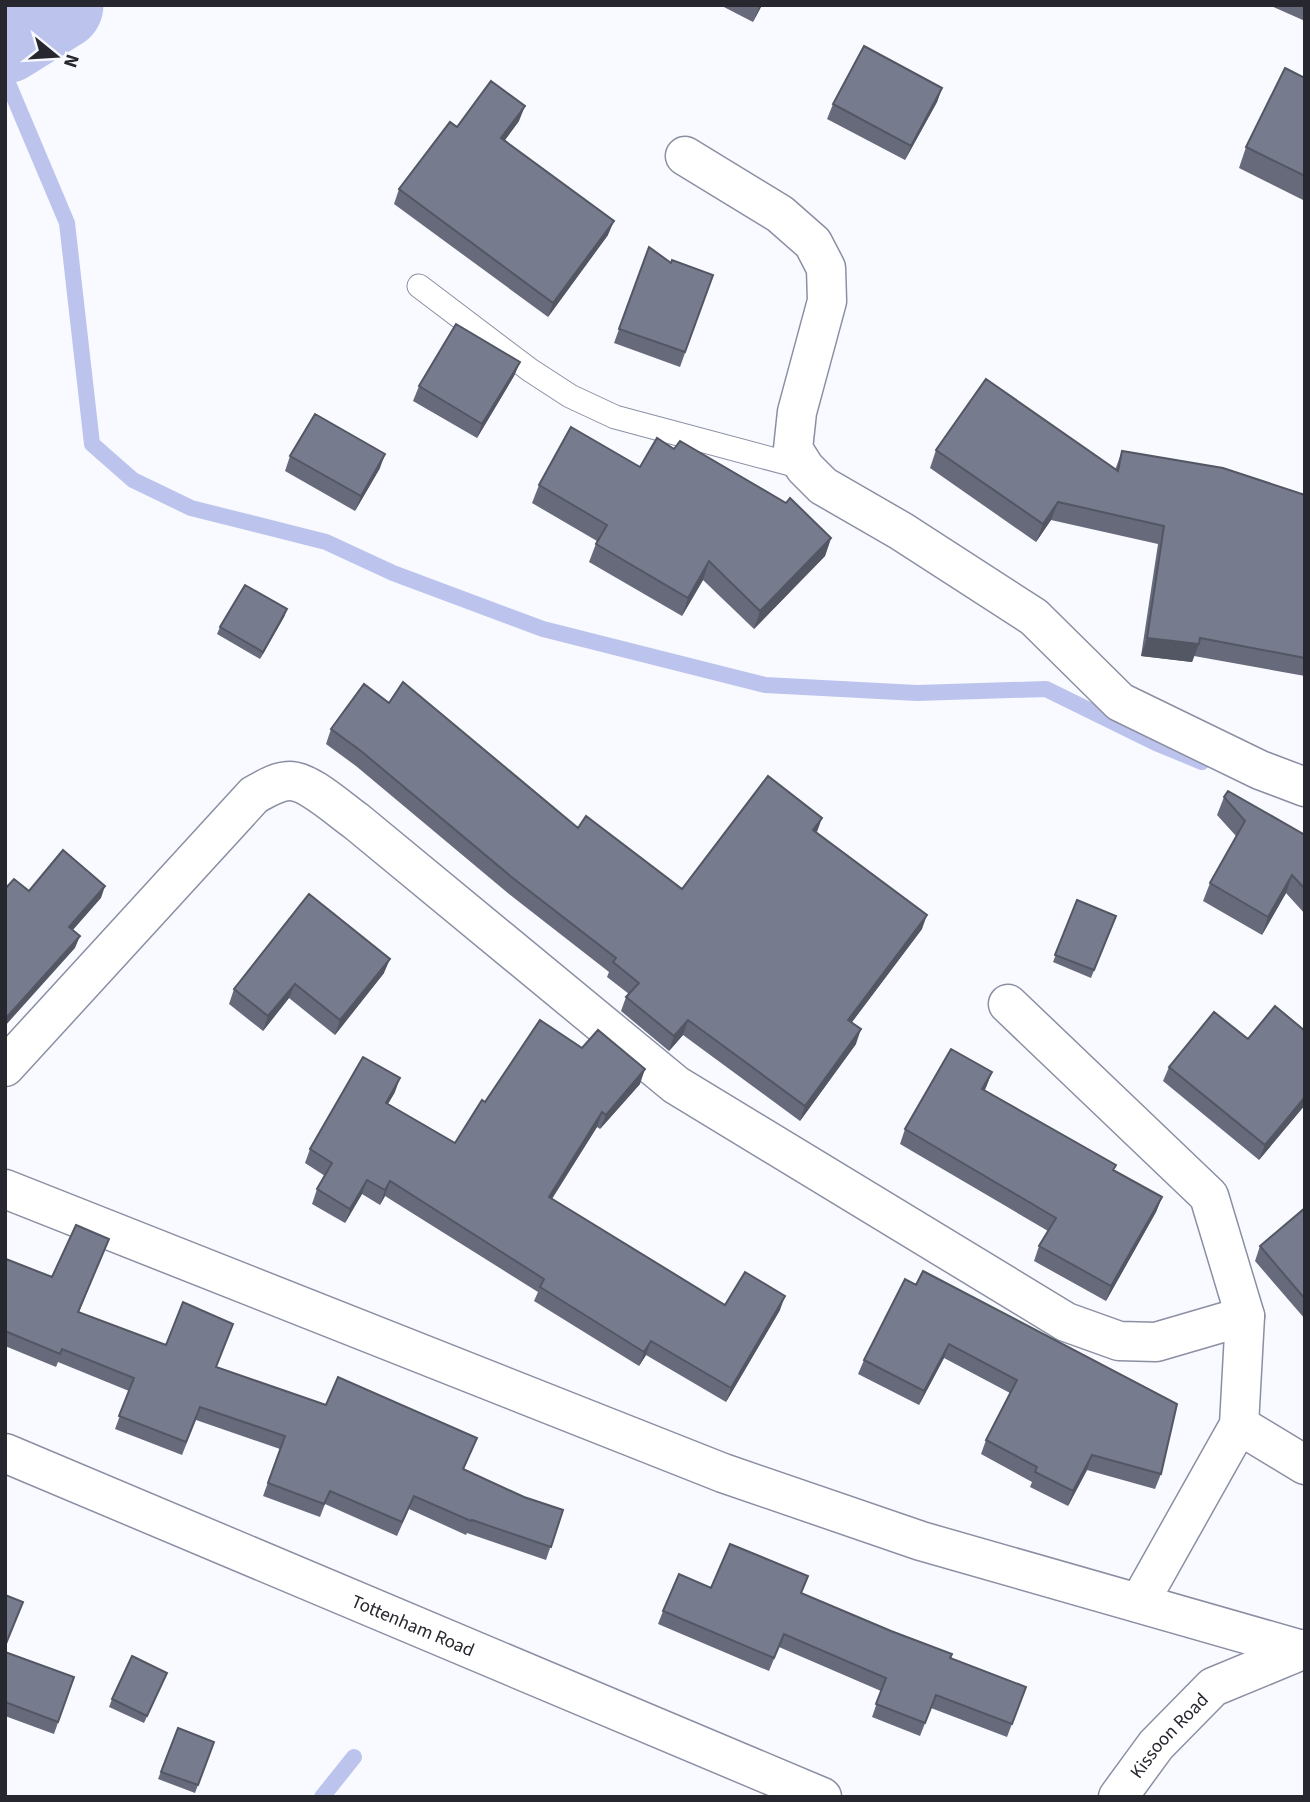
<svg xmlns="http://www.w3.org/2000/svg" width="1310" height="1802" viewBox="0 0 1310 1802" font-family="'Source Sans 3',sans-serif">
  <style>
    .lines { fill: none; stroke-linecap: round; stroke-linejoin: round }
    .stream { stroke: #bcc4ee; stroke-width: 16 }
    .river { stroke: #bcc4ee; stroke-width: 91 }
    .lane-casing { stroke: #8b8fa3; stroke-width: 25 }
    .street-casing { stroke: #8b8fa3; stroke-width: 41 }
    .lane { stroke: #fff; stroke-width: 23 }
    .street { stroke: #fff; stroke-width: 38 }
    .wall { fill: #666a7a }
    .shaded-wall { fill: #535663 }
    .building { fill: #777b8e; stroke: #535663; stroke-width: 2 }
    .labels { text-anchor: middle; stroke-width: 5; stroke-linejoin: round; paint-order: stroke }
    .street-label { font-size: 19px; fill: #26272f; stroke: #f9faff }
  </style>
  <rect width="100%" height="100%" fill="#f9faff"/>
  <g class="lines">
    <!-- stream -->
    <path class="stream" d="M5,76l62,147 25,221 41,36 58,28 135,34 67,31 150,56 222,56 152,8 129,-4 110,54 46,19
      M322,1797l32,-40"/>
    <!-- river -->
    <path class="river" d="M5,38l53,-33"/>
    <defs>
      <path id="lane" d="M419,286l111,84 40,26 45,21 190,51"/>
      <g id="street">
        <path d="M685,156l95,58 33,29 13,25 1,33 -30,111 -4,37 12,19 18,18 78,45 133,86 86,85 140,68 45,17"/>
        <path d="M1008,1004l201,192 36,120 -6,109 -100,178"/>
        <path d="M5,1067l249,-272c11,-6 23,-14 36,-14 19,0 50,29 66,40l320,264 390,237 53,19 37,1 89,-26"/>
        <path d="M5,1189l718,284 198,68 381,109"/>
        <path d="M1239,1425l66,40"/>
        <path id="s1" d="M5,1453l817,344"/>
        <path id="s2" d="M1118,1797l38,-52 57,-58 92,-38"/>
      </g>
    </defs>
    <!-- lane casing -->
    <use href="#lane" class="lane-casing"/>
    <!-- street casing -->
    <use href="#street" class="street-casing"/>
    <!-- lane -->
    <use href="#lane" class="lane"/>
    <!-- street -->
    <use href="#street" class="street"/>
  </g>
  <!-- wall -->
  <path class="wall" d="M720,5h42l-9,17z
    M1269,5h36v16z
    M1305,78v123l-66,-33 7,-21z
    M942,88l-5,14 -32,58 -78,-41 6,-15z
    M519,121l-14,19 103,95 -60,82 -154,-113 5,-15 58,-62z
    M649,247l22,16 42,12 -33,92 -66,-24z
    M520,362l-6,14 -37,62 -64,-37 6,-15z
    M936,450l179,20 7,-19 183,44v181l-111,-20 -2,6 -51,-6 17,-112 -107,-24 -15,22 -106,-74z
    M290,456l90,12 -25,43 -70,-40z
    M640,467l191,71 -6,18 -71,73 -51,-49 -21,36 -93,-54 8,-21 -65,-38 7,-18z
    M287,609l-3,8 -24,42 -43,-25 3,-7z
    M389,703l189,125 104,61 135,-56 105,96 -70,93 4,22 -56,77 -117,-86 -14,16 -48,-40 5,-14 3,-3 -22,-17 2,-5 -100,-78 -153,-128 -30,-22 5,-15z
    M1224,797l81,38v79l-19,-21 -24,42 -59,-34 7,-18 26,-47 -19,-21z
    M1077,900l39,16 -25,62 -38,-16z
    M384,973l-49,62 -46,-37 -26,33 -34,-27 5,-15z
    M1248,1039l57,66 -46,55 -96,-79 6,-14z
    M582,1048l58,36 -40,45 -3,-2 -45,72 173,106 55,5 -54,92 -80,-47 -7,11 -105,-65 4,-9 -153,-96 -5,9 -18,-11 -17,29 -33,-19 5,-15 8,-13 -20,-13 5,-14 85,-57 -7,12 67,39 30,-41z
    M992,1072l-7,18 131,75 -2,5 48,27 -6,15 -50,89 -72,-40 5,-15 9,-15 -148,-87 5,-15z
    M1305,1208v111l-50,-58 5,-15z
    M109,1239l-30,73 137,56 110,37 151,33 -13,31 60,28 39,13 -17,50 -79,-27 -1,2 -57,-26 -12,27 -72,-32 -5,13 -57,-21 17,-47 -84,-29 -14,35 -67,-26 14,-38 -71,-29 -2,5 -51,-21v-85l47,16z
    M905,1279l256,195 -6,15 -68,-19 -19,36 -38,-19 2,-5 -51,-28 5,-14 24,-47 -66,-35 -25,47 -61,-31 6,-14z
    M711,1588l90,5 149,65 76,29 -19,50 -76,-29 -11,28 -48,-19 9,-26 -102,-44 -10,24 -111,-47 5,-13z
    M5,1652l69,25 -20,57 -49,-18z
    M167,1673l-23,50 -35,-16 3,-8z
    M178,1728l36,14 -19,51 -37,-14z"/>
  <!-- shaded-wall -->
  <path class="shaded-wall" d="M760,5h2l-9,17z
    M942,88l-5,14 -32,58 6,-14z
    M525,106l-6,15 -23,31 5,-14z
    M614,221l-6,14 -60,82 5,-14z
    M520,362l-6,14 -37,62 5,-14z
    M385,454l-5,14 -25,43 6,-15z
    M1058,502l-7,18 -15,22 7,-18z
    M831,538l-6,18 -71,73 6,-18z
    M709,561l-6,19 -21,36 6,-18z
    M287,609l-3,8 -24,42 3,-7z
    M1147,638l52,6 -7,18 -51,-6z
    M822,818l-5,14 -4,-2z
    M1292,875l-6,18 -24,42 6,-18z
    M105,886l-4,12 -36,41 4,-12z
    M927,915l-5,14 -79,105 5,-14z
    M80,936l-5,12 -70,78 1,-8z
    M390,959l-6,14 -49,62 5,-15z
    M295,984l-6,14 -26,33 5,-15z
    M688,1020l-5,15 -14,16 5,-15z
    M861,1029l-5,15 -56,77 5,-15z
    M645,1069l-5,15 -40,45 6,-14z
    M992,1072l-6,15 -9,16 5,-14z
    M400,1078l-5,14 -15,25 6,-14z
    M1305,1097v8l-46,55 6,-15z
    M602,1112l-5,15 -53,84 5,-14z
    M367,1180l-5,14 -17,29 5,-14z
    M390,1181l-5,15 -5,9 5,-15z
    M1162,1197l-6,15 -50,89 5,-15z
    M785,1296l-5,14 -54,92 5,-14z
    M651,1341l-5,14 -7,11 5,-14z
    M949,1344l-5,14 -25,47 5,-14z
    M1092,1455l-5,15 -19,36 5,-15z"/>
  <!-- building -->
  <path class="building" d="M864,46l78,42 -31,58 -78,-42z
    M1285,68l20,10v98l-59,-29z
    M491,81l34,25 -24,32 113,83 -61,82 -154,-114 51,-67 7,5z
    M649,247l22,16 1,-3 41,15 -28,77 -66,-23z
    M456,324l64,38 -38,62 -63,-38z
    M986,379l132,92 4,-20 101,17 82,27v163l-105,-20 -1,6 -52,-6 17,-112 -106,-24 -15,22 -107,-74z
    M315,414l70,40 -24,42 -71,-40z
    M571,427l69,40 17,-29 17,11 6,-8 106,62 4,-5 41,40 -71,73 -51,-50 -21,37 -92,-54 11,-19 -68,-40z
    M245,585l42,24 -24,43 -43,-25z
    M403,682l175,146 8,-12 96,73 86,-113 54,42 -9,12 114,85 -79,105 13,9 -56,77 -117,-86 -14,16 -48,-39 13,-14 -26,-21 3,-4 -102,-79 -153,-128 -30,-22 33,-45 25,19z
    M1228,791l77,44v54l-13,-14 -24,42 -58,-34 35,-62 -21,-24z
    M63,850l42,36 -36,41 11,9 -74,82 -1,-129 9,-10 15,12z
    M309,894l81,65 -50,61 -45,-36 -27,32 -34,-27z
    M1077,900l39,16 -22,54 -39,-15z
    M1275,1006l30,25v66l-40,48 -96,-78 45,-55 34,27z
    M540,1020l42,28 16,-18 47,39 -39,46 -4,-3 -53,85 176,108 20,-33 40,24 -54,92 -80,-47 -7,11 -104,-65 4,-8 -154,-98 -5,9 -18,-10 -17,29 -33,-20 15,-26 -22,-14 53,-92 37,21 -14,25 69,40 27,-43 3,2z
    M951,1049l41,23 -10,17 134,76 -3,5 49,27 -51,89 -72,-40 17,-28 -151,-89z
    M1305,1208v91l-45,-53z
    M76,1225l33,14 -31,73 88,33 17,-43 50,22 -17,43 110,38 12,-28 139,61 -14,31 61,28 39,13 -12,37 -79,-27 -1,1 -57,-25 -12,26 -72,-31 -6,13 -56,-21 17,-47 -85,-29 -14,35 -67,-26 15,-38 -72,-29 -2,5 -55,-23 1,-72 46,18z
    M923,1271l254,133 -16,70 -69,-19 -19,36 -38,-19 2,-5 -51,-27 31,-60 -68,-36 -25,47 -60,-31 41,-81 11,6z
    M730,1544l78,32 -7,17 90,38 61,23 -2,4 76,29 -14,37 -76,-29 -11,28 -49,-19 10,-26 -102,-44 -10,24 -111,-47 16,-37 32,14z
    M5,1595l18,7 -18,44z
    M5,1652l69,25 -16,45 -53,-20z
    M132,1656l35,17 -20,43 -35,-17z
    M178,1728l36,14 -16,43 -37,-13z"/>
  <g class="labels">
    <!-- street labels -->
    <g class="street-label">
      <text dy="7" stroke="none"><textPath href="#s1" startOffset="443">Tottenham Road</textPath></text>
      <text dy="7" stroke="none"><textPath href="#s2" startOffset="80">Kissoon Road</textPath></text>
    </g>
  </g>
  <!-- border -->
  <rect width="1310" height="1802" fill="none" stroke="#26272f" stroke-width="14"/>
  <!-- north arrow -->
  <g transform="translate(56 56) rotate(108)" stroke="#f9faff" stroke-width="5" paint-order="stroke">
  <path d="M0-5L12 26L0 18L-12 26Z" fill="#26272f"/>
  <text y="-10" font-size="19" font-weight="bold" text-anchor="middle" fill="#26272f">N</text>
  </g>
</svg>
